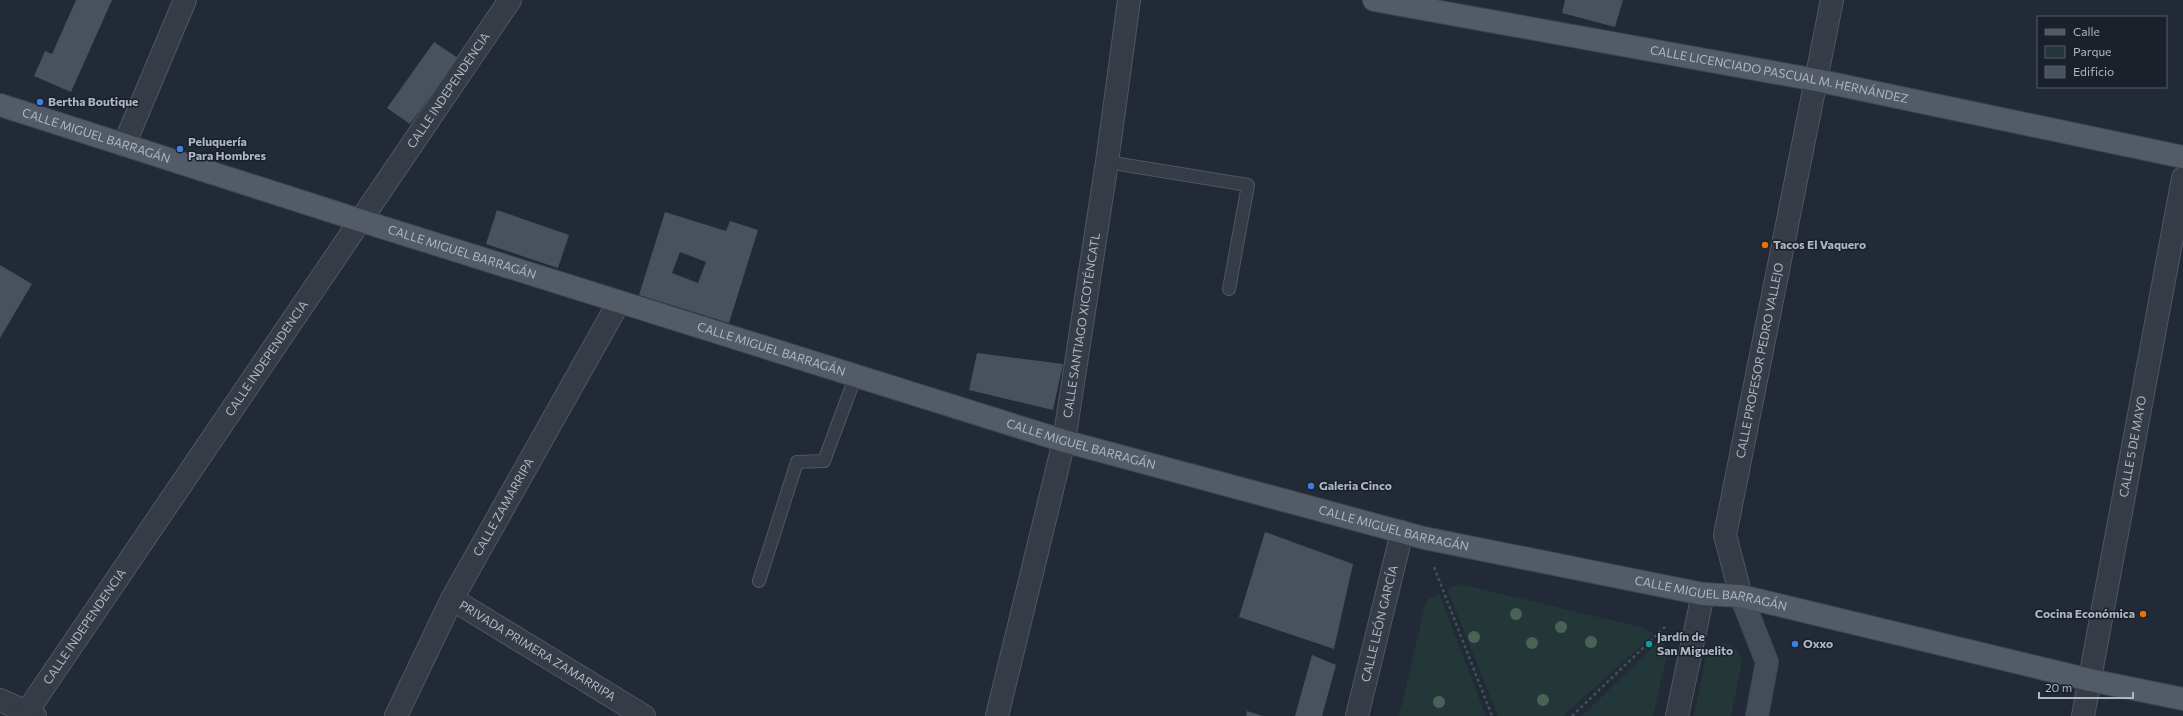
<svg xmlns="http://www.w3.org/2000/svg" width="2183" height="716" viewBox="0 0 2183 716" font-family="Commissioner,sans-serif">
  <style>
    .green { fill: #243738 }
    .building { fill: #48525f; fill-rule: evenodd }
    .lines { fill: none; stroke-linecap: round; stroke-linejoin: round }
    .lane-casing { stroke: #4f5761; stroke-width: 14 }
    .street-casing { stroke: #4f5761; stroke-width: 24 }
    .secondary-casing { stroke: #3e4550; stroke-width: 24 }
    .primary-casing { stroke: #3e4550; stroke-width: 24 }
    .path { stroke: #415254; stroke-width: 2.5; stroke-dasharray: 3 3; stroke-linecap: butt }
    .lane { stroke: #353c46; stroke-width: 12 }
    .street { stroke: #353c46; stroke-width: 22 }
    .secondary { stroke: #434c59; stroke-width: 22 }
    .primary { stroke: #535b66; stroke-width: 22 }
    .tree { fill: #486356 }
    .shop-dot { fill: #3f7fe0; stroke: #1a212b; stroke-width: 1.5 }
    .food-dot { fill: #e8710a; stroke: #1a212b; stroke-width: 1.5 }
    .culture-dot { fill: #0f9aa8; stroke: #1a212b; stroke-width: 1.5 }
    .labels { text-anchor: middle; stroke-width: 3; stroke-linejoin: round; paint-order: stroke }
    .street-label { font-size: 12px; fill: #afb7c3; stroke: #1a212b }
    .poi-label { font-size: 12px; font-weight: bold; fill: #afb7c3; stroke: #1a212b; text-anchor: start }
  </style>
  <rect width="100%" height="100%" fill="#212a36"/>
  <!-- green -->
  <path class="green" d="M1460,584l184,44 10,6 -91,82h-65l-51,-127z
    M1439,593l47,123h-87l27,-115z
    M1661,639l7,12 -15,65h-71z
    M1724,643c10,3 15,7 18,18l-11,55h-37l13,-64 8,-7z"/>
  <!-- building -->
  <path class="building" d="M76,0h36l-41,92 -37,-16 11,-25 7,3z
    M1565,0h58l-8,27 -53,-14z
    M434,42l24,16 -48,66 -23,-16z
    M497,210l72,25 -11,33 -72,-24z
    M665,212l61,19 4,-10 28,9 -29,93 -90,-28zM680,252l26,10 -8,21 -26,-10z
    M0,265l32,19 -32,54z
    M977,353l86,11 -10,46 -84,-20z
    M1265,532l88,32 -19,85 -95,-32z
    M1312,655l24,10 -14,51h-27z
    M1247,711l16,5h-17z"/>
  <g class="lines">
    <defs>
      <path id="lane" d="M1107,162l141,23 -19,104
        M759,581l38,-119 27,-1 32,-86"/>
      <g id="street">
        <path d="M124,145l61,-145"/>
        <path id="s1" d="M1741,596l-16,-61 107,-535"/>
        <path id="s2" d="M452,599l192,117"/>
        <path d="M0,700l35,16"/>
        <path id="s3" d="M24,716l486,-716"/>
        <path id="s4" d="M396,716l56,-117 167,-297"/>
        <path id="s5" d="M997,716l67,-275 43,-279 22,-162"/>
        <path id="s6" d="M1357,716l45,-184"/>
        <path d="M1677,716l26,-122"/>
        <path id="s7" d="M2083,716l100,-538"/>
      </g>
      <path id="secondary" d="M1741,596l26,66 -10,54"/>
      <g id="primary">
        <path id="s8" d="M1374,0l442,80 367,77"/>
        <path id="s9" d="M0,105l362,116 702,220 360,97 279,56 38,2 349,84 93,19"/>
      </g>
    </defs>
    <!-- lane casing -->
    <use href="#lane" class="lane-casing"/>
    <!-- street casing -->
    <use href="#street" class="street-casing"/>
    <!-- secondary casing -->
    <use href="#secondary" class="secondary-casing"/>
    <!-- primary casing -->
    <use href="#primary" class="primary-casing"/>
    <!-- path -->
    <path class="path" d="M1434,567l58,149
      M1572,716l95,-91"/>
    <!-- lane -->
    <use href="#lane" class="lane"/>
    <!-- street -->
    <use href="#street" class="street"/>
    <!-- secondary -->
    <use href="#secondary" class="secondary"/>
    <!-- primary -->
    <use href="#primary" class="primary"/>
  </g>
  <!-- trees -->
  <g class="tree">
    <circle cx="1516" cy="614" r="6"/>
    <circle cx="1561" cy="627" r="6"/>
    <circle cx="1474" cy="637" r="6"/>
    <circle cx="1591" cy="642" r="6"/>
    <circle cx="1532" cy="643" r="6"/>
    <circle cx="1543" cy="700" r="6"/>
    <circle cx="1439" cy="702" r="6"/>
  </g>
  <!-- markers -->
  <g class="shop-dot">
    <circle cx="40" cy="102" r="4"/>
    <circle cx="180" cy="149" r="4"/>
    <circle cx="1311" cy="486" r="4"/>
    <circle cx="1795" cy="644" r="4"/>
  </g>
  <g class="food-dot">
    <circle cx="1765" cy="245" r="4"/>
    <circle cx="2143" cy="614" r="4"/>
  </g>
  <circle class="culture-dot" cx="1649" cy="644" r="4"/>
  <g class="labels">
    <!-- street labels -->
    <g class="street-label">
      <text dy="4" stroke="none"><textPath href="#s8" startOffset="412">CALLE LICENCIADO PASCUAL M. HERNÁNDEZ</textPath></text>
      <text dy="4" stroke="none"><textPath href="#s3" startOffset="756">CALLE INDEPENDENCIA</textPath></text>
      <text dy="4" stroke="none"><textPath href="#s9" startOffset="101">CALLE MIGUEL BARRAGÁN</textPath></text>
      <text dy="4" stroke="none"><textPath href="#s9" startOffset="485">CALLE MIGUEL BARRAGÁN</textPath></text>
      <text dy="4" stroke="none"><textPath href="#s5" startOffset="400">CALLE SANTIAGO XICOTÉNCATL</textPath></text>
      <text dy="4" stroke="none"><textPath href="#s9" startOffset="809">CALLE MIGUEL BARRAGÁN</textPath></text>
      <text dy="4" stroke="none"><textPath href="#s3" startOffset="432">CALLE INDEPENDENCIA</textPath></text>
      <text dy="4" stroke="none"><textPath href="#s1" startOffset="241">CALLE PROFESOR PEDRO VALLEJO</textPath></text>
      <text dy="4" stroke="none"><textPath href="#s9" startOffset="1133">CALLE MIGUEL BARRAGÁN</textPath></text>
      <text dy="4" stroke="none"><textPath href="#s7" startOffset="274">CALLE 5 DE MAYO</textPath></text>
      <text dy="4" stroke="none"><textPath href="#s4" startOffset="235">CALLE ZAMARRIPA</textPath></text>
      <text dy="4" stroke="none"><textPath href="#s9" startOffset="1457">CALLE MIGUEL BARRAGÁN</textPath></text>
      <text dy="4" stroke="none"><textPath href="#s9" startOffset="1781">CALLE MIGUEL BARRAGÁN</textPath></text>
      <text dy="4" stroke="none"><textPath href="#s6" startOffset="95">CALLE LEÓN GARCÍA</textPath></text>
      <text dy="4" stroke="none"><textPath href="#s3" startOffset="108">CALLE INDEPENDENCIA</textPath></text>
      <text dy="4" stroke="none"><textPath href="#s2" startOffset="100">PRIVADA PRIMERA ZAMARRIPA</textPath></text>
    </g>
    <!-- poi labels -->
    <g class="poi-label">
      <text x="48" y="106">Bertha Boutique</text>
      <text x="188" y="146">Peluquería<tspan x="188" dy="14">Para Hombres</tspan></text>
      <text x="1773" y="249">Tacos El Vaquero</text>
      <text x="1319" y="490">Galeria Cinco</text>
      <text x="2135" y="618" text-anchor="end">Cocina Económica</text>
      <text x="1657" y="641">Jardín de<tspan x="1657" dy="14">San Miguelito</tspan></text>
      <text x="1803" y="648">Oxxo</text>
    </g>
  </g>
  <!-- legend -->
  <rect x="2037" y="16" width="130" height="72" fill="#1a212b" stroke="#565d68"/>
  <rect x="2045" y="29" width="20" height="6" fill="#535b66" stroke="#565d68"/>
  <text x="2073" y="36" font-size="12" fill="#afb7c3">Calle</text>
  <rect x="2045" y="46" width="20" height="12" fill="#243738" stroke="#565d68"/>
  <text x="2073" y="56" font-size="12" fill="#afb7c3">Parque</text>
  <rect x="2045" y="66" width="20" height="12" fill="#48525f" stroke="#565d68"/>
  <text x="2073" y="76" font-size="12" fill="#afb7c3">Edificio</text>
  <!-- scale -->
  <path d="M2039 692v6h94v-6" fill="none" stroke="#afb7c3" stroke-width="2"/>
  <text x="2045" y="692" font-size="12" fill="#afb7c3" stroke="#1a212b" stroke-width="3" paint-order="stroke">20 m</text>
</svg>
